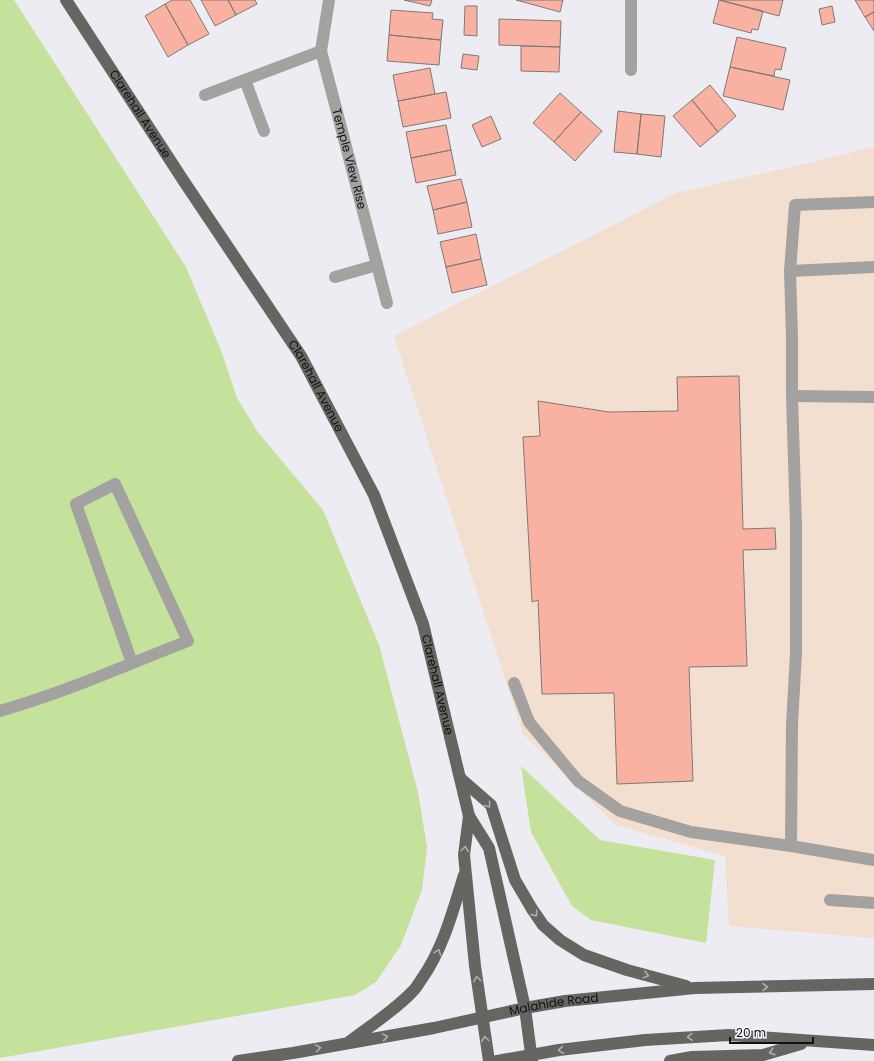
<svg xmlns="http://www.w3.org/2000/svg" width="874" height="1061" viewBox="0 0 874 1061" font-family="Poppins,sans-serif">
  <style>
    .commercial { fill: #f2dfcf }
    .green { fill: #c4e29b }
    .building { fill: #f9b2a2; stroke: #7f7977 }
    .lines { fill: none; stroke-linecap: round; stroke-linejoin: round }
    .minor { stroke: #a4a2a0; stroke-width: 12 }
    .major { stroke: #676561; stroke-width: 12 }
    .oneway { stroke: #b0b0b0 }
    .labels { text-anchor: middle; stroke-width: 3; stroke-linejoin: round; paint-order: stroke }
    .street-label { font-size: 12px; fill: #0f1012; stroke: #f9fafe }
  </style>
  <rect width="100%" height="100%" fill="#ececf2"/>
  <!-- commercial -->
  <path class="commercial" d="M874,146v792l-145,-12 -4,-70 -109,-31 -93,-91 -129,-398 282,-143 146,-33z"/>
  <!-- green -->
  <path class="green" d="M0,0h14l172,267 36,86 15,45 20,33 66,79 56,135 39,147 9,55 -5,43 -21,55 -25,37 -21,13 -355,63z
    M521,766l79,74 115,20 -9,83 -115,-23 -19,-14 -41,-74z"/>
  <!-- building -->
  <path class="building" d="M172,0h18l19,34 -21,11 -23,-41z
    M201,0h27l8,15 -21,11z
    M228,0h27l2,4 -21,11z
    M404,0h28l-2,6z
    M516,0h47l-3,12z
    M719,0h64l-4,16z
    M719,0l44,11 -5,19 -6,-1 -1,4 -38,-10z
    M855,0h19v12l-9,5z
    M165,4l23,41 -20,12 -23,-41z
    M465,6h12v30l-13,-1z
    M832,6l3,16 -13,3 -3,-16z
    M391,10l42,3 -1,6 11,1 -2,20 -52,-5z
    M874,12v19l-9,-14z
    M499,19l62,2 -1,26 -61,-2z
    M389,35l52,5 -2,25 -52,-4z
    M737,37l49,11 -5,22 -6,-1 -1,7 -44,-9z
    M521,46l39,1 -1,25 -38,-1z
    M463,54l16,2 -2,14 -16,-2z
    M730,67l60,13 -7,30 -60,-14z
    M430,68l5,26 -37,7 -5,-26z
    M710,85l26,31 -18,16 -26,-32z
    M446,92l5,26 -48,9 -5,-26z
    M560,93l21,19 -27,30 -21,-19z
    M692,100l26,32 -18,15 -27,-31z
    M618,111l23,3 -4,40 -23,-2z
    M581,112l21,19 -27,30 -21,-19z
    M641,114l24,2 -4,41 -24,-3z
    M491,116l10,23 -19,8 -10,-22z
    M446,125l5,25 -40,8 -5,-26z
    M451,150l5,25 -40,8 -5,-25z
    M461,179l6,23 -34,8 -6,-24z
    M467,202l5,25 -34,7 -5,-24z
    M476,234l5,25 -35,8 -6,-25z
    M481,259l6,26 -35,8 -6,-26z
    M739,376l4,153 32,-1 1,21 -33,1 4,116 -58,1 4,114 -76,3 -3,-91 -72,1 -4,-94 -6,2 -9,-165 17,-1 -2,-35 71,11 69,-1 -1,-34z"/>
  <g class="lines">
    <!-- minor -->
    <g class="minor">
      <path id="s1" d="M329,0l-8,51 66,252"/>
      <path d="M631,70v-70"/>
      <path d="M245,80l19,51"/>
      <path d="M205,95l116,-44"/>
      <path d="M874,202l-79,3 -5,66 2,66v59l4,129v128l-4,72 -1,121 83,14"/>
      <path d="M790,271l84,-4"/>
      <path d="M335,277l42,-12"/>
      <path d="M792,396l82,1"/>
      <path d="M514,683l15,39 49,59 42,30 71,21 100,14"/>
      <path d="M0,711c64,-18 126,-46 188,-70l-73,-157 -39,20 56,159"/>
      <path d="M830,900l44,3"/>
    </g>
    <!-- major -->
    <g class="major">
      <path id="s2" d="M66,0l117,180 118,176 73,139 49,129 46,192 20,32 36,160 7,53"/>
      <path d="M460,778l31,27 24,75 17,29 11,16 17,15 24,15 43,15 59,16"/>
      <path d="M469,816l-5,39 11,111 14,95"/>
      <path d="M349,1042c21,-16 45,-31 63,-50 4,-3 6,-8 9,-12 22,-31 32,-69 43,-105"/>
      <path id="s3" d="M238,1061l55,-8 141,-25 91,-20 40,-7 130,-13 179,-4"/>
      <path d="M497,1061l62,-11 86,-10 84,-5 145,10"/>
      <path d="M670,1061l22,-4 71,-2 38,-11"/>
    </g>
  </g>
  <!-- one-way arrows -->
  <defs><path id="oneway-chevron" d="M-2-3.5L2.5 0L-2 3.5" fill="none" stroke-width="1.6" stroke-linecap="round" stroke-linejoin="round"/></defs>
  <g class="oneway">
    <use href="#oneway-chevron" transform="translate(488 805) rotate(53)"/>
    <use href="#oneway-chevron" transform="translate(465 849) rotate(-83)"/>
    <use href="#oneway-chevron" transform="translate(535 914) rotate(54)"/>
    <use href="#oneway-chevron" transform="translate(438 952) rotate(-69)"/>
    <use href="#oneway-chevron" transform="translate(646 975) rotate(15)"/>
    <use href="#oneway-chevron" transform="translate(477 979) rotate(-98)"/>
    <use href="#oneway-chevron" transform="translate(765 987) rotate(-1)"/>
    <use href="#oneway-chevron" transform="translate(385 1037) rotate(-10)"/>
    <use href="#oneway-chevron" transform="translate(690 1037) rotate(177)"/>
    <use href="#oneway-chevron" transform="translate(485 1039) rotate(-98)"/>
    <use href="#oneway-chevron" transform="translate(318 1048) rotate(-10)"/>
    <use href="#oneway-chevron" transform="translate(561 1050) rotate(172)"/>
    <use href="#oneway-chevron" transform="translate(772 1052) rotate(164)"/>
  </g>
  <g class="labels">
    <!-- street labels -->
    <g class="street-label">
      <text dy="4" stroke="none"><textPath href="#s2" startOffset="136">Clarehall Avenue</textPath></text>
      <text dy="4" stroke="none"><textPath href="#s1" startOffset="163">Temple View Rise</textPath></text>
      <text dy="4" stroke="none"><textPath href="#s2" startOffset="460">Clarehall Avenue</textPath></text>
      <text dy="4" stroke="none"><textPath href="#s2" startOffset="784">Clarehall Avenue</textPath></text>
      <text dy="4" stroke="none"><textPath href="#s3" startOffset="321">Malahide Road</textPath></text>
    </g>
  </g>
  <!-- scale -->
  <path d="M730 1037v6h83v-6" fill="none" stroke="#0f1012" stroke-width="2"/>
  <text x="736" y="1037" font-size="12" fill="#0f1012" stroke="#f9fafe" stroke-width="3" paint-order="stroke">20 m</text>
</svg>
